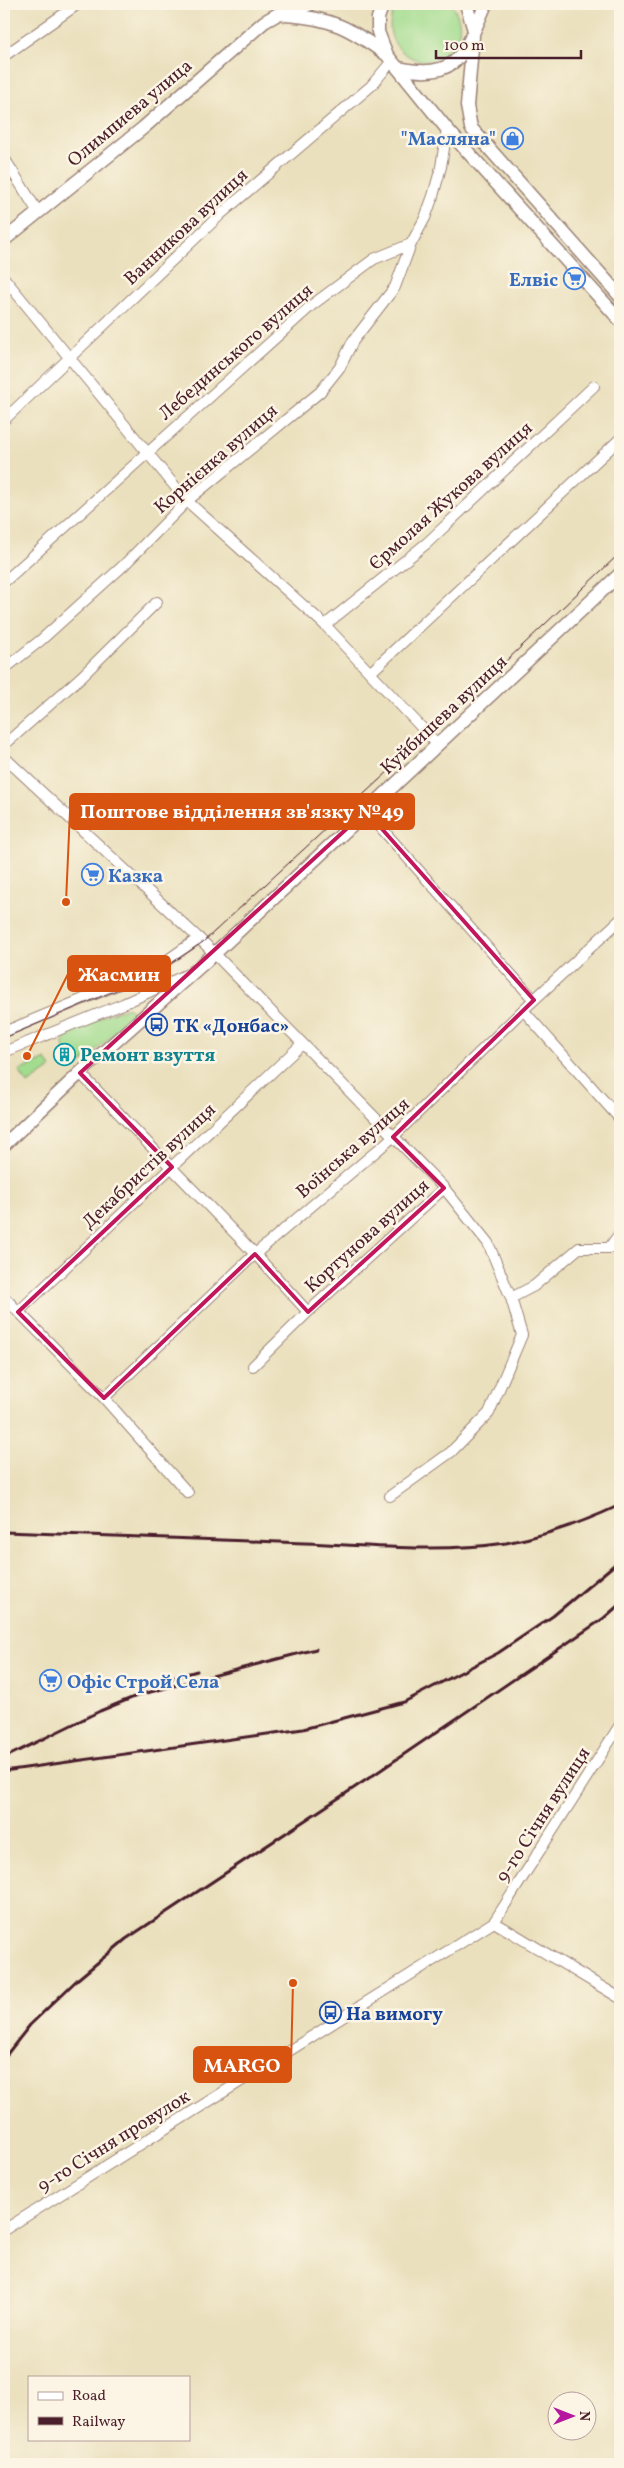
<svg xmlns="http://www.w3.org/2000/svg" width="624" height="2468" viewBox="0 0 624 2468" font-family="Vollkorn,serif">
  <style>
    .grass { fill: #a2dc8e; stroke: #767e5c }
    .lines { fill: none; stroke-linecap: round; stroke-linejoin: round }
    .minor-casing { stroke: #9a8074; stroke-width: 12 }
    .major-casing { stroke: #9a8074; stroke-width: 15 }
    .minor { stroke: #fff; stroke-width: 10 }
    .major { stroke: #fff; stroke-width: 12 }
    .tram { stroke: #4a1f2b; stroke-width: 1 }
    .rail { stroke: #4a1f2b; stroke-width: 3 }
    .marked { fill: none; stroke: #c2185b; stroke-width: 4; stroke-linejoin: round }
    .labels { text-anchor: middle; stroke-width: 5; stroke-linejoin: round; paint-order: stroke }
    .street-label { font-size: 19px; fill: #4a1f2b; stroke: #fcf5e5 }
    .shop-label { font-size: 19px; font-weight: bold; fill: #366cbe; stroke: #fcf5e5; text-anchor: end }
    .transit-label { font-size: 19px; font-weight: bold; fill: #164399; stroke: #fcf5e5; text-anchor: start }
    .culture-label { font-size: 19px; font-weight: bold; fill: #0d838f; stroke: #fcf5e5; text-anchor: start }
    .leader { fill: none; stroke: #d8530f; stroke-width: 2 }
    .callout-dot { fill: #d8530f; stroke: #fcf5e5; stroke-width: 2 }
    .callout { fill: #d8530f; stroke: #d8530f; stroke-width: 2 }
    .callout-label { font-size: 20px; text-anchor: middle; font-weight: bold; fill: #fff }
  </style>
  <rect width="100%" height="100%" fill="#fcf5e5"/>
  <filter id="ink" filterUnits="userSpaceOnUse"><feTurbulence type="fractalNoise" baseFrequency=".02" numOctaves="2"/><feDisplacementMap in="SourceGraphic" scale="10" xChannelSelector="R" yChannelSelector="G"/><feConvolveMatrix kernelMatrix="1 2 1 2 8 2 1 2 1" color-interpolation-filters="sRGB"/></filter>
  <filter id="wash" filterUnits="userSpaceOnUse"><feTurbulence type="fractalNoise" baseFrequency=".0096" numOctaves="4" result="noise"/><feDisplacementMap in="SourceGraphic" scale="20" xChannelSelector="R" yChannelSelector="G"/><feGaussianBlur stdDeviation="1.12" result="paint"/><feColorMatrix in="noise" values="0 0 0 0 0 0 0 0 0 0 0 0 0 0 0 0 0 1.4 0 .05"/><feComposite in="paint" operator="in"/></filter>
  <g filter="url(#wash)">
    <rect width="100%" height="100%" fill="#eae0bd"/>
    <!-- grass -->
    <path class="grass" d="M398,4h53c7,9 11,21 7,32 -17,52 -92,14 -60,-32z
      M128,1007l4,4 2,5 -58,52c-4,-7 -13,-16 -13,-24 0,-15 52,-32 65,-37z
      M46,1059l5,9 -23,16 -9,-13z"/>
  </g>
  <g filter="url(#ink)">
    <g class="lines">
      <defs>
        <path id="minor" d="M4,56l74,-52
          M4,158l34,54
          M4,278l183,223 138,124 113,120
          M4,420l217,-206 150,-128 21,-25
          M4,582l308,-277 62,-46 37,-15 14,-26 8,-22 8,-29 6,-38
          M325,625l102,-82 167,-157
          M4,669l37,-29 83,-75 63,-64 133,-109 20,-25 13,-26 42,-54 16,-43
          M371,672l249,-233
          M4,745l77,-68 76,-75
          M4,757l203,189 237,242
          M366,811l168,189
          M523,1010l97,109
          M4,1032l149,-62 46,-32
          M4,1052l119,-48 65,-30
          M80,1073l175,181 53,58
          M4,1297l100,101 84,95
          M511,1298l23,-12 45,-38h30l11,-15
          M18,1312l284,-268
          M253,1366l55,-54 136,-124 44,55 23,55 11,37 -33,78 -38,39 -61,44
          M104,1398l151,-144 138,-117 130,-127 97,-90
          M494,1922l126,76
          M4,2230l490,-308 126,-197"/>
        <path id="major" d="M383,4l-5,14v14l9,23 60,74 173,191
          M466,4l8,26
          M286,15c46,3 64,13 101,40
          M473,36l-6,70 4,22 149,168
          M399,68c61,14 66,-18 87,-64
          M4,240l139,-112 121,-106 14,-8 33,-10
          M4,1145l76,-72 134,-119 406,-380"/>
      </defs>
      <!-- minor casing -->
      <use href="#minor" class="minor-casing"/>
      <!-- major casing -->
      <use href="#major" class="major-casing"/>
      <!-- minor -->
      <use href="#minor" class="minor"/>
      <!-- major -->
      <use href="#major" class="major"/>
      <!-- tram -->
      <path class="tram" d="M4,1038l154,-66 45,-30 225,-207 192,-182"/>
      <!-- rail -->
      <path class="rail" d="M4,1532c92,3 183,7 275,10 75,2 152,12 227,1 39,-7 78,-21 114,-38
        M151,1684l46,-13
        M4,1758l96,-47 39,-16 177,-46
        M4,1771l299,-42 101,-27 94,-49 55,-37 67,-56
        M4,2058l26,-33 48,-46 48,-40 249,-165 229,-156 16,-14"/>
    </g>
  </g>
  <!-- marked area -->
  <path class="marked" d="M366,811l168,189 -141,137 51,51 -136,124 -53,-58 -151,144 -86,-86 154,-145 -92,-94z"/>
  <!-- icons -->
  <defs>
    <symbol id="shop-ring" viewBox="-11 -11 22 22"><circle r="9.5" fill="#fcf5e5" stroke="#3f7fe0" stroke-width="1.5"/><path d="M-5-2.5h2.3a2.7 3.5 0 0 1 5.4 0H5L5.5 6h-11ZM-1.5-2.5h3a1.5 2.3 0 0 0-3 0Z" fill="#3f7fe0"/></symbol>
    <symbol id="supermarket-ring" viewBox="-11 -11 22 22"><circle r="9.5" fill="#fcf5e5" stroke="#3f7fe0" stroke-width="1.5"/><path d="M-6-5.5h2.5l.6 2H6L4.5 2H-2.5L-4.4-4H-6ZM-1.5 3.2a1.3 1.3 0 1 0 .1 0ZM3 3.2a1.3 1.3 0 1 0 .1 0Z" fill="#3f7fe0"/></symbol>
    <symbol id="bus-ring" viewBox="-11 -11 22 22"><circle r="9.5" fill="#fcf5e5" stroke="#1a4fb4" stroke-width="1.5"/><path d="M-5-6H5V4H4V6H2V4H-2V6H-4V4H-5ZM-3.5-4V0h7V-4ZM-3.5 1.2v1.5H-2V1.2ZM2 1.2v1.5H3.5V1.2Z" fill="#1a4fb4"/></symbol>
    <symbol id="building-ring" viewBox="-11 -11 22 22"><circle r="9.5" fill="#fcf5e5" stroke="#0f9aa8" stroke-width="1.5"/><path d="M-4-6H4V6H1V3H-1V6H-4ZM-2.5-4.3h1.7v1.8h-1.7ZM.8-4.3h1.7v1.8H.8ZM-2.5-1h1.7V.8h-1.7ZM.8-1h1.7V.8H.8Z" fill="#0f9aa8"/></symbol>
  </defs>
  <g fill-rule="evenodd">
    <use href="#shop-ring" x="500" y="126" width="25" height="25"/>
    <use href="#supermarket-ring" x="562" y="266" width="25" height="25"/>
    <use href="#supermarket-ring" x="80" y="862" width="25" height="25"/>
    <use href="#bus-ring" x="144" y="1012" width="25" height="25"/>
    <use href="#building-ring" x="52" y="1042" width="25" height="25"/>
    <use href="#supermarket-ring" x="38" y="1668" width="25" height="25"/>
    <use href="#bus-ring" x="318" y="2000" width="25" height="25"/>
  </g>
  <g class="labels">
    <!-- street labels -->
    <g class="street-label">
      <text transform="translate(129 112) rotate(-40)" y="7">Олимпиева улица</text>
      <text transform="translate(185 226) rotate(-43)" y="7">Ванникова вулиця</text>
      <text transform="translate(235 351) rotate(-41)" y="7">Лебединського вулиця</text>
      <text transform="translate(215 458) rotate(-41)" y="7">Корнієнка вулиця</text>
      <text transform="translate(450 495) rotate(-42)" y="7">Єрмолая Жукова вулиця</text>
      <text transform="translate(443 714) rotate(-43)" y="7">Куйбишева вулиця</text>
      <text transform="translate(352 1147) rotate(-41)" y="7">Воїнська вулиця</text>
      <text transform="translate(148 1165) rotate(-43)" y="7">Декабристів вулиця</text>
      <text transform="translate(366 1235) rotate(-42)" y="7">Кортунова вулиця</text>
      <text transform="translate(542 1814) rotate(-57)" y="7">9-го Січня вулиця</text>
      <text transform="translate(113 2140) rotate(-32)" y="7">9-го Січня провулок</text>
    </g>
    <!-- shop labels -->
    <g class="shop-label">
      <text x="496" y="145">"Масляна"</text>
      <text x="558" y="286">Елвіс</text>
      <text x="108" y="882" text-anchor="start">Казка</text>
      <text x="67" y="1688" text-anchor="start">Офіс Строй Села</text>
    </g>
    <!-- transit labels -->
    <g class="transit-label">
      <text x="173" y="1032">ТК «Донбас»</text>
      <text x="346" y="2020">На вимогу</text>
    </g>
    <!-- culture labels -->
    <g class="culture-label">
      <text x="80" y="1061">Ремонт взуття</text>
    </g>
  </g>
  <!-- callouts -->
  <path class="leader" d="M66 902L70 811M27 1056L68 974M293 1983L291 2065"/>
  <g class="callout-dot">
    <circle cx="66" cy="902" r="5"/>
    <circle cx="27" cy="1056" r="5"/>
    <circle cx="293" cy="1983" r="5"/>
  </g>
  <g class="callout">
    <rect x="70" y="794" width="344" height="35" rx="5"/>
    <rect x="68" y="956" width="102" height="35" rx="5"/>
    <rect x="194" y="2047" width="97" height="35" rx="5"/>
  </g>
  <g class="callout-label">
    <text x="242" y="818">Поштове відділення зв'язку №49</text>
    <text x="119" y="981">Жасмин</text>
    <text x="242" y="2072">MARGO</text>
  </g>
  <!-- margin -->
  <rect width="624" height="2468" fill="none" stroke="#fcf5e5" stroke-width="20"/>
  <!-- legend -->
  <rect x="28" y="2376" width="162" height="65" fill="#fcf5e5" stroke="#b59f9b"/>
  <rect x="38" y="2392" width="25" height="8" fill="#ffffff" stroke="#b59f9b"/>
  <text x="72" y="2400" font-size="15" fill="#4a1f2b">Road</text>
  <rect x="38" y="2417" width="25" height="8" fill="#4a1f2b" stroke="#b59f9b"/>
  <text x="72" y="2426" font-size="15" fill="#4a1f2b">Railway</text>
  <!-- north arrow -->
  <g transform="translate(572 2416) rotate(90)"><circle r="24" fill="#fcf5e5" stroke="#b59f9b"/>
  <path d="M0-4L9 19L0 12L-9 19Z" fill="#b5179e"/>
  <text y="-8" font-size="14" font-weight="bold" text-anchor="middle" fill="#4a1f2b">N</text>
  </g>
  <!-- scale -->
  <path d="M436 50v8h145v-8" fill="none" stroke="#4a1f2b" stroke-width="2.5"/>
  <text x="444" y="50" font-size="15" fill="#4a1f2b" stroke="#fcf5e5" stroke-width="4" paint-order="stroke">100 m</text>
</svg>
